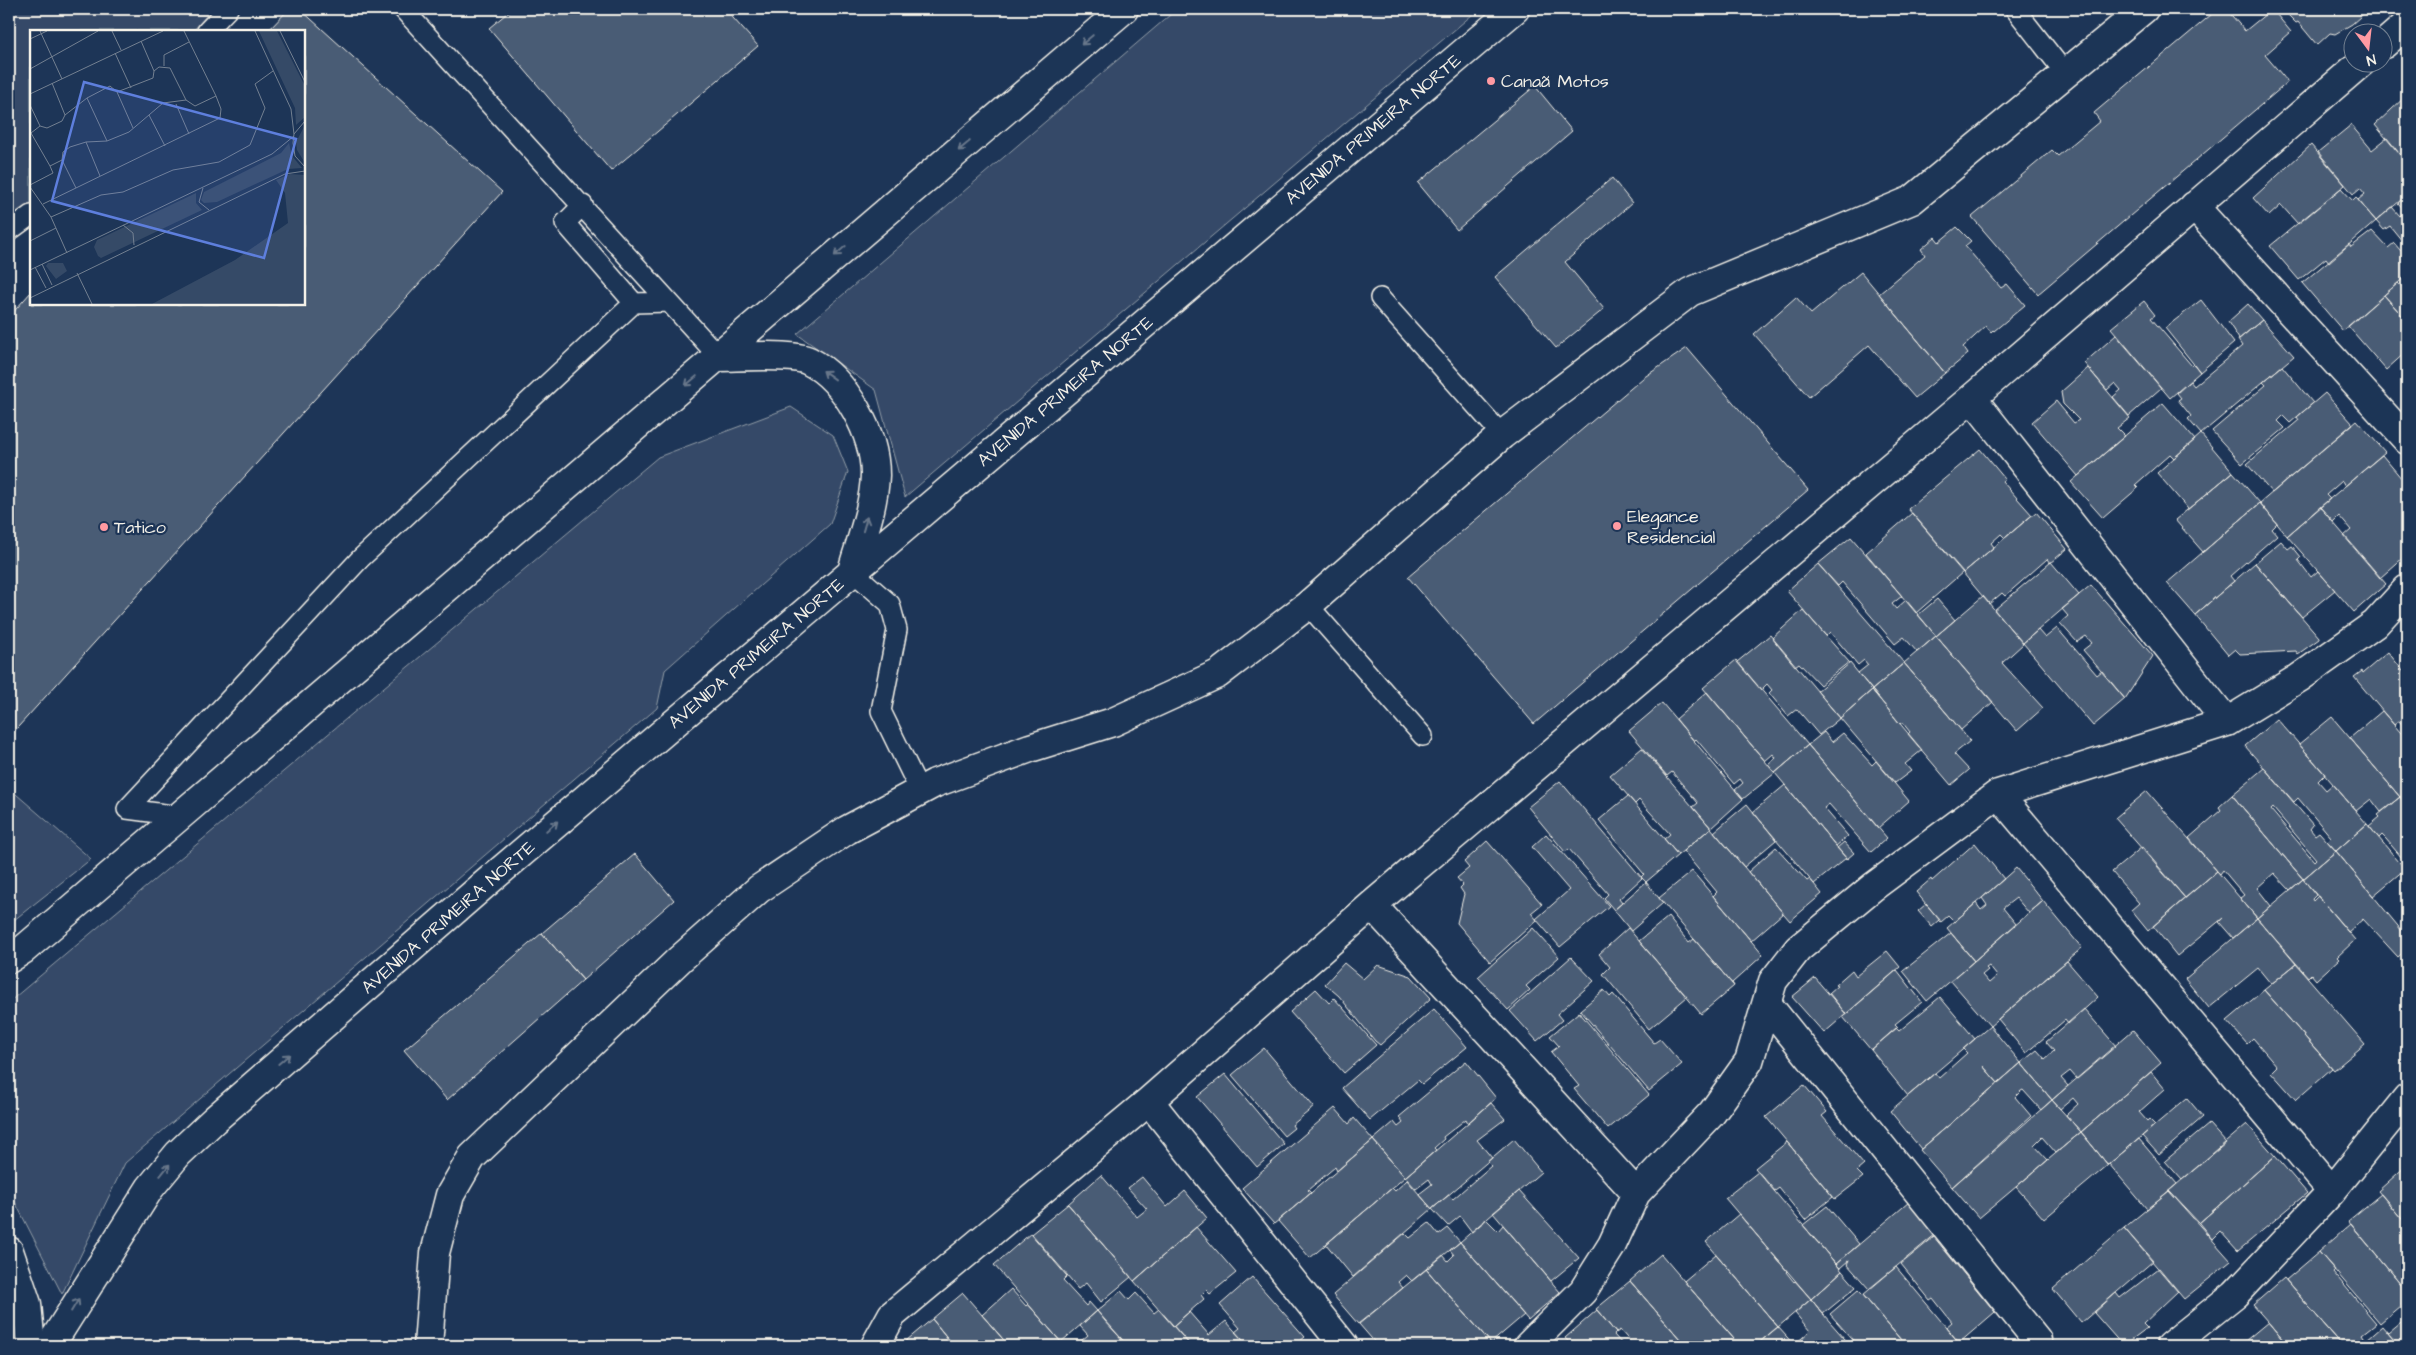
<svg xmlns="http://www.w3.org/2000/svg" width="2416" height="1355" viewBox="0 0 2416 1355" font-family="'Architects Daughter',sans-serif">
  <style>
    .green { fill: #354a67; stroke: #949ea8 }
    .building { fill: #485b74; stroke: #f4f1e8; fill-rule: evenodd }
    .lines { fill: none; stroke-linecap: round; stroke-linejoin: round }
    .service-casing { stroke: #f4f1e8; stroke-width: 22 }
    .minor-casing { stroke: #f4f1e8; stroke-width: 31 }
    .secondary-casing { stroke: #f4f1e8; stroke-width: 31 }
    .primary-casing { stroke: #f4f1e8; stroke-width: 31 }
    .service { stroke: #1d3557; stroke-width: 19 }
    .minor { stroke: #1d3557; stroke-width: 28 }
    .secondary { stroke: #1d3557; stroke-width: 28 }
    .primary { stroke: #1d3557; stroke-width: 28 }
    .oneway { stroke: #68778a }
    .poi-dot { fill: #ff9aa2; stroke: #1d3557; stroke-width: 2 }
    .labels { text-anchor: middle; stroke-width: 4.5; stroke-linejoin: round; paint-order: stroke }
    .poi-label { font-size: 18px; fill: #f4f1e8; stroke: #1d3557; text-anchor: start }
    .street-label { font-size: 18px; fill: #f4f1e8; stroke: #1d3557 }
    .inset-road { fill: none; stroke: #738091; stroke-width: 1 }
    .view { fill: #5e7fdd; fill-opacity: 0.15; stroke: #5e7fdd; stroke-width: 2.5 }
    .inset-edge { fill: none; stroke: #f4f1e8; stroke-width: 2.5 }
  </style>
  <rect width="100%" height="100%" fill="#1d3557"/>
  <filter id="ink" filterUnits="userSpaceOnUse"><feTurbulence type="fractalNoise" baseFrequency=".02" numOctaves="2"/><feDisplacementMap in="SourceGraphic" scale="10" xChannelSelector="R" yChannelSelector="G"/><feConvolveMatrix kernelMatrix="1 2 1 2 8 2 1 2 1" color-interpolation-filters="sRGB"/></filter>
  <g filter="url(#ink)">
    <!-- green -->
    <path class="green" d="M9,9h203l-19,22h-162v190l-22,27z
      M1177,9h302l-574,488 -29,-107 -79,-56z
      M791,407l42,28 15,37 -18,52 -165,146 -8,38 -532,455 -63,131 -53,-104v-188l649,-545z
      M9,788l82,71 -82,65z"/>
    <!-- building -->
    <path class="building" d="M289,9h11l202,183 -493,545v-420l22,-25v12h273v-273h-36z
      M512,9h213l33,37 -147,125 -122,-143z
      M2218,9h8l19,22 27,-22 19,23 -26,23 23,27 -250,212 -66,-77 80,-67 6,6 42,-35 -6,-8z
      M2282,9h87l-17,15 -17,10 -5,-1 -13,12 -19,-23 -2,1z
      M1535,86l37,45 -115,99 -39,-47z
      M2407,95v68l-32,-38z
      M2351,125l21,25 15,-12 20,25v32l-31,26 -18,-21 7,-6 -5,-6 -7,6 -35,-42z
      M2311,145l34,40 -47,39 -17,-19 -12,11 -16,-18z
      M1612,178l20,25 -67,59 39,47 -48,39 -61,-71z
      M2341,188l12,13 3,-3 2,2 18,21 -47,41 -3,-4 -27,22 -29,-34z
      M2407,195v52l-17,-21 -6,4 -8,-9 16,-14 8,9 6,-4 -8,-9z
      M1957,227l14,14 -6,5 36,42 6,-4 18,21 -31,26 -1,-1 -2,2 -5,-6 -23,21 5,7 -23,19 -66,-79 46,-39 -4,-6 14,-12 4,5z
      M2372,231l16,17 6,-5 13,15v17l-64,56 -41,-48 47,-39 2,3z
      M1861,272l84,101 -30,25 -46,-53 -60,52 -55,-63 42,-37 15,17z
      M2407,275v46l-23,-26 14,-12 4,4 4,-3 -4,-5z
      M2384,295l23,26v30l-21,19 -38,-44z
      M2201,300l33,43 -34,29 -35,-44z
      M2144,301l11,14 -4,3 41,48 2,-2 6,8 -30,26 -59,-70z
      M2248,304l14,16 -23,19 -11,-17z
      M2262,320l32,36 -93,78 -13,-15 3,-3 -13,-16 3,-2 -4,-5 13,-12 4,5 48,-40 -4,-6z
      M2116,335l45,53 -32,28 -16,-19 8,-7 -6,-7 -8,7 -23,-27z
      M1687,348l121,142 -274,234 -126,-147 235,-199z
      M2282,366l31,37 -23,20 -7,-7 -5,5 7,7 -43,36 -30,-33 54,-46 -3,-3z
      M2088,368l42,50 -13,10 8,8 -47,40 -46,-54 24,-21 18,22 5,-3 -16,-16 -2,-12z
      M2325,393l28,31 -81,69 -25,-29 52,-44 -2,-3z
      M2163,403l32,37 -21,18 -4,-4 -35,31 3,3 -35,30 -32,-36z
      M2357,420l28,32 -40,34 -3,-5 -16,14 4,4 -43,37 -27,-33z
      M2201,434l32,38 -45,37 -31,-36z
      M1980,449l25,30 -3,2 30,34 -27,23 -4,-4 -10,9 3,4 -31,26 -55,-64z
      M2382,455l25,30v43l-2,28 -25,22 -36,-42 7,-6 -12,-14 -6,6 -13,-15z
      M2233,472l27,31 -57,49 -28,-32z
      M2260,503l17,21 -5,5 5,6 -47,41 4,5 -39,34 -28,-32z
      M2320,507l66,77 -32,28 -67,-76z
      M2036,512l31,37 -17,14 -3,-4 -42,37 -3,-3 -13,11 -26,-31z
      M1912,513l51,59 -47,41 -50,-60z
      M1851,537l51,59 -10,8 4,5 10,-9 30,36 -19,16 -13,-15 -9,7 -53,-62 -4,4 -20,-22z
      M2281,541l7,8 4,-3 9,11 -3,3 13,17 7,-6 17,19 -33,27 -47,-54z
      M2051,562l28,33 -56,48 -29,-33z
      M2255,563l64,74v2l-21,15 -2,-3 -56,3 -5,-5 -7,6 -33,-40z
      M1818,564l86,99 -32,27 -14,-17 10,-8 -4,-5 -6,5 -28,-33 -4,4 -39,-45z
      M2091,585l62,71 -28,43 -42,-49 9,-7 -6,-7 -9,6 -17,-19 8,-7 -6,-7z
      M1983,596l40,48 -21,19 41,45 -26,23 -81,-95z
      M1937,599l18,21 -19,16 -18,-21z
      M1803,610l46,52 -29,23 -21,-22 -4,3 -23,-28z
      M2057,628l40,47 5,-4 23,28 -32,27 -70,-83 15,-13 7,8z
      M1770,635l70,83 -21,17 -22,-26 -9,7 -19,-23 3,-3 -5,-6 -6,6 -24,-28z
      M1936,636l57,66 -32,28 -57,-67z
      M2388,652l19,24v54l-8,-9 -5,4 -40,-48 8,-6 1,2z
      M1736,660l72,85 -33,28 -7,-8 8,-7 -3,-4 -8,7 -62,-73z
      M1850,663l22,27 -32,28 -23,-27z
      M1904,663l66,78 -16,13 15,16 -18,15 -43,-51 2,-2 -8,-10 -2,2 -28,-34z
      M1872,690l50,60 -17,14 6,7 -16,12 -55,-65z
      M1707,692l68,81 -32,26 -8,-9 8,-7 -3,-4 -6,5 -38,-45 -2,2 -18,-22z
      M1662,703l81,96 -32,29 -18,-21 5,-4 -26,-31 -5,4 -38,-45z
      M2382,711l25,29v50l-7,7 -50,-59z
      M2332,717l68,80 -19,15 -10,-13 -15,12 -57,-67z
      M2277,719l48,55 -7,7 8,9 7,-6 34,40 -31,27 -9,-10 4,-4 -33,-39 -4,4 -49,-56z
      M1824,732l8,10 11,-9 29,32 4,-4 33,40 -31,27 -70,-83z
      M1808,745l79,93 -16,14 -42,-48 -5,4 24,28 -12,10 -61,-73z
      M1642,748l69,80 -33,27 -14,-16 6,-5 -31,-34 -4,4 -25,-29z
      M2264,768l49,57 -3,4 5,6 4,-3 17,19 -33,28 -71,-84zM2273,808l43,51 -2,2 -43,-51z
      M1560,781l82,97 -23,21 3,4 -8,7 -10,-12 4,-4 -39,-45 -4,3 -37,-45z
      M1785,785l61,73 -32,26 -61,-72z
      M2407,790v16l-7,-9z
      M2147,791l70,80 -32,27 -70,-80z
      M2232,795l71,84 -13,11 -16,-17 -17,15 14,18 -14,12 -17,-20 4,-3 -21,-25 -3,4 -3,-3 -28,-33 32,-28 -2,-3z
      M1628,796l50,59 -32,27 -5,-5 3,-3 -45,-54z
      M2400,797l7,9v58l-21,-25 -4,-4 -3,3 -10,-12 11,-9 -2,-2z
      M1747,804l29,36 -32,27 -30,-35z
      M2367,824l38,45 -32,27 -37,-45z
      M1711,828l72,85 -32,28 -38,-45 4,-4 -34,-41z
      M1546,834l63,72 -49,41 -24,-28 33,-29 -37,-43z
      M1487,841l55,63 -11,9 6,7 -47,42 -33,-39 7,-29 -4,-6 3,-3 -6,-7 12,-10 -5,-6z
      M1844,842l10,11 -7,6 -10,-11z
      M1975,843l29,36 -50,43 -6,-6 -7,6 -25,-30 15,-13 1,2z
      M1776,847l31,34 3,-2 12,15 -32,27 -42,-49z
      M2142,847l43,51 -37,33 -17,-21 8,-7 -27,-31z
      M2336,851l71,86v12l-9,8 -35,-38 -15,13 -45,-53z
      M635,854l39,46 -91,80 -41,-47z
      M2016,868l27,33 -14,12 -13,-15 -13,10 13,16 -42,37 -27,-33 29,-25 5,7 6,-5 -5,-7z
      M1692,871l71,84 -31,28 2,3 -75,-88z
      M2217,871l40,47 -24,20 -14,-16 4,-4 -46,38 -24,-30z
      M2303,879l13,16 -4,4 1,2 5,-5 37,44 -18,17 2,2 -23,21 -5,-6 -3,3 -51,-59z
      M1646,882l17,21 -32,28 -17,-21z
      M2043,901l39,47 -92,78 -39,-45zM1989,966l8,10 -8,7 -7,-8 6,-5 -2,-2z
      M1926,904l14,16 -8,7 -14,-16z
      M1668,917l21,26 5,-4 40,47 -33,28 -62,-73z
      M2257,918l39,46 -25,20 -13,-16 -49,40 -24,-29z
      M1533,928l26,29 -33,29 4,4 -22,20 -30,-33z
      M1628,928l59,69 -38,32 -46,-55 7,-7 -11,-13z
      M542,933l41,47 -136,120 -43,-50z
      M1951,933l23,28 -47,40 -24,-30z
      M1887,951l13,16 -54,47 -17,-21 8,-7 -2,-1 17,-15 4,6z
      M1571,957l23,24 -37,33 5,6 -25,21 -27,-30z
      M2067,961l31,36 -30,27 -3,-4 -39,33 -28,-34z
      M1344,963l19,16 15,-14 33,11 20,22 -51,47 -5,-4 -36,-45 -14,-12z
      M2296,964l69,80 -31,26 -70,-80z
      M1897,970l25,32 -27,22 3,3 -27,23 -28,-33z
      M1815,978l31,36 -22,19 -32,-36z
      M1316,989l13,14 5,-5 42,47 -32,28 -54,-61z
      M1604,990l6,7 3,-3 41,49 6,-4 22,25 -33,27 -69,-81z
      M2264,990l68,78 -36,32 -25,-28 6,-6 -24,-28 -6,6 -20,-23z
      M1940,997l35,42 -67,57 -37,-46 25,-22 3,3z
      M1434,1009l33,38 -45,37 -4,-4 -48,40 -28,-32z
      M2084,1009l32,37 -39,33 -7,-8 -9,7 7,8 -16,14 -31,-37 16,-13 8,9 9,-8 -8,-9z
      M1579,1012l70,83 -41,34 -34,-40 5,-3 -28,-34 8,-6 -9,-10z
      M1990,1026l31,37 -23,20 -15,-17 15,17 -77,66 -31,-38 45,-38 4,5 28,-25 -4,-4z
      M2133,1030l28,33 -80,69 -15,-17 12,-11 -5,-6 -13,11 -8,-9z
      M1264,1048l50,59 -22,18 2,3 -10,8 -52,-61z
      M1466,1061l30,37 -28,25 -2,-4 -23,18 1,2 -10,9 2,2 -31,27 -32,-37 21,-18 4,5 5,-4 -4,-6z
      M2021,1063l31,37 -11,10 -18,-20 -2,1 -6,6 16,19 -79,71 -32,-37z
      M2151,1072l14,17 -26,23 8,9 2,-2 6,6 -47,40 -27,-33z
      M1225,1074l59,70 -27,23 -60,-70z
      M1804,1085l23,27 -5,4 42,49 -7,6 6,6 -28,22 -69,-82z
      M2187,1098l16,19 -44,38 -17,-19z
      M2052,1100l29,32 -25,21 -14,-16 -8,8 14,15 -69,58 -27,-31z
      M1491,1103l14,16 -28,21 15,18 -60,51 -13,-15 13,-10 -3,-5 -13,10 -11,-12z
      M1335,1108l14,16 5,-6 19,22 -36,31 -2,-4 -27,23 3,3 -37,31 -32,-36z
      M2209,1124l17,19 -44,37 -17,-19z
      M2247,1124l28,32 -76,67 -30,-32z
      M2081,1132l27,33 -64,54 -28,-32z
      M1514,1139l27,33 -69,60 -12,-16 -12,10 -16,-17 17,-14 4,4 38,-33 -4,-4z
      M2139,1139l38,45 -30,25 -38,-45z
      M1373,1140l32,37 -95,81 -32,-37z
      M1787,1142l46,55 -28,23 -26,-32 -4,3 -20,-23z
      M2275,1156l32,37 -69,58 -18,-20 -8,8 -13,-16z
      M2407,1165v60l-29,-34z
      M1758,1172l84,99 -31,28 -86,-101z
      M1101,1175l36,42 10,-8 -19,-21 14,-11 25,30 18,-16 22,27 -73,63 -66,-77z
      M1407,1180l25,29 -79,68 -27,-33 66,-56 3,3z
      M1519,1191l60,67 -28,23 -58,-68z
      M2169,1191l62,70 -47,38 -60,-71z
      M2381,1194l26,31v66l-59,-70z
      M1909,1202l27,32 -67,55 -22,-25 2,-4 -9,8 -4,-4z
      M1068,1204l63,73 -30,25 -15,-19 -8,6 -47,-55z
      M1827,1206l32,38 -23,20 -33,-39z
      M1739,1214l48,57 -1,1 8,10 1,-1 16,18 -33,28 -72,-85z
      M1486,1219l12,12 5,-6 57,67 -32,28 -68,-78z
      M1429,1223l10,12 9,-7 12,14 -48,39 -6,-6 -8,7 5,6 -45,36 -25,-29 72,-62 5,5z
      M2351,1224l56,67v9l-27,23 -61,-71z
      M1196,1227l40,46 -26,21 -4,-4 -5,5 3,4 -31,27 -39,-45z
      M2124,1228l29,33 -72,62 -28,-34z
      M1031,1233l37,43 -5,5 23,25 3,-4 8,9 -36,31 -67,-77z
      M1934,1237l61,75 -36,31 -13,-16 6,-5 -19,-24 -3,2 -29,-36z
      M1460,1242l64,73 -33,28 -65,-74 17,-14 5,6 6,-6 -4,-5z
      M2319,1252l16,18 -2,2 43,51 -14,11 4,6 16,-14 17,20h-56l-41,-47 -16,-19z
      M1661,1254l23,27 56,65h-54l-56,-65z
      M1716,1254l62,73 -23,19h-15l-56,-65z
      M1896,1267l60,72 -10,7h-40l-43,-51z
      M2159,1268l19,23 -35,33 4,4 -24,18 -29,-33 22,-20 4,5z
      M1426,1269l65,74 -5,3h-108l-19,-22z
      M1842,1271l14,16 -33,27 -12,-15z
      M1252,1277l53,60 -11,9h-46l-13,-14 5,-4 -20,-23z
      M2284,1278l18,21 41,47h-55l-20,-24 -15,-17z
      M1630,1281l56,65h-52l-14,-16 -4,3 -20,-24z
      M1011,1289l15,17 2,-2 33,38 -4,4h-48l-27,-31z
      M1858,1290l5,5 43,51h-48l-28,-32z
      M1121,1291l8,9 7,-7 18,20 5,-4 32,37h-63l-31,-35z
      M963,1293l19,22 27,31h-55l-22,-27z
      M1811,1299l12,15 28,32 -57,-1 16,-14 -15,-18z
      M1597,1310l19,23 -2,2 10,11h-52l-7,-8z
      M1097,1311l8,10 23,25h-53l13,-11 -8,-9z
      M1189,1312l20,23 17,-14 22,25h-57l-18,-20z
      M2407,1317v29h-8l-11,-13z
      M932,1319l22,27h-54z
      M2268,1322l20,24h-49z
      M1778,1327l17,19h-40l20,-17z"/>
    <g class="lines">
      <defs>
        <path id="service" d="M403,9l316,348
          M2015,9l50,64
          M207,31l21,-22
          M583,205l-18,18 69,80
          M9,231l22,-16
          M1380,298l122,137
          M852,571l38,33 7,26 -16,81 39,80
          M1308,605l115,131
          M180,816l-53,-7 233,-250 274,-256 35,-1"/>
        <path id="minor" d="M2384,44l23,-20
          M2194,206l213,234
          M1972,398l255,324
          M1998,794l334,397 75,-93
          M1372,905l264,288
          M1768,1005l269,335
          M1149,1101l195,245
          M428,1346l7,-93 15,-58 22,-38 208,-198 79,-70 88,-59 88,-47 95,-35 83,-26 105,-48 90,-69 194,-170 188,-143 222,-92 232,-191
          M875,1346l17,-31 257,-214 223,-196 600,-507 390,-336
          M1528,1346l55,-55 29,-46 24,-52 76,-80 37,-52 24,-80 25,-32 75,-62 125,-93 229,-72 72,-44 76,-54 32,-35
          M2170,1346l65,-52 97,-103"/>
        <path id="secondary" d="M719,357c20,0 74,-4 90,4 37,19 66,73 66,114 -1,32 -14,65 -23,96
          M9,959l14,-9 1101,-941
          M50,1346l100,-158 28,-34 36,-34 271,-236 1030,-875"/>
        <path id="primary" d="M9,1251l18,53 4,42"/>
      </defs>
      <!-- service casing -->
      <use href="#service" class="service-casing"/>
      <!-- minor casing -->
      <use href="#minor" class="minor-casing"/>
      <!-- secondary casing -->
      <use href="#secondary" class="secondary-casing"/>
      <!-- primary casing -->
      <use href="#primary" class="primary-casing"/>
      <!-- service -->
      <use href="#service" class="service"/>
      <!-- minor -->
      <use href="#minor" class="minor"/>
      <!-- secondary -->
      <use href="#secondary" class="secondary"/>
      <!-- primary -->
      <use href="#primary" class="primary"/>
    </g>
    <!-- one-way arrows -->
    <defs><path id="oneway-shaft" d="M-6 0H5M1.5-3L5.5 0L1.5 3" fill="none" stroke-width="1.6" stroke-linecap="round" stroke-linejoin="round" transform="scale(1.25)"/></defs>
    <g class="oneway">
      <use href="#oneway-shaft" transform="translate(1087 40) rotate(140)"/>
      <use href="#oneway-shaft" transform="translate(964 146) rotate(140)"/>
      <use href="#oneway-shaft" transform="translate(840 251) rotate(139)"/>
      <use href="#oneway-shaft" transform="translate(829 375) rotate(-144)"/>
      <use href="#oneway-shaft" transform="translate(691 381) rotate(140)"/>
      <use href="#oneway-shaft" transform="translate(865 524) rotate(-74)"/>
      <use href="#oneway-shaft" transform="translate(552 826) rotate(-40)"/>
      <use href="#oneway-shaft" transform="translate(284 1059) rotate(-41)"/>
      <use href="#oneway-shaft" transform="translate(165 1170) rotate(-51)"/>
      <use href="#oneway-shaft" transform="translate(75 1305) rotate(-59)"/>
    </g>
  </g>
  <!-- markers -->
  <g class="poi-dot">
    <circle cx="1491" cy="81" r="5"/>
    <circle cx="1617" cy="526" r="5"/>
    <circle cx="104" cy="527" r="5"/>
  </g>
  <g class="labels">
    <!-- poi labels -->
    <g class="poi-label">
      <text x="1501" y="87">Canaã Motos</text>
      <text x="1627" y="522">Elegance<tspan x="1627" dy="21">Residencial</tspan></text>
      <text x="114" y="533">Tatico</text>
    </g>
    <!-- street labels -->
    <g class="street-label">
      <text transform="translate(1373 129) rotate(-40)" y="6">AVENIDA PRIMEIRA NORTE</text>
      <text transform="translate(1065 391) rotate(-40)" y="6">AVENIDA PRIMEIRA NORTE</text>
      <text transform="translate(756 653) rotate(-40)" y="6">AVENIDA PRIMEIRA NORTE</text>
      <text transform="translate(448 917) rotate(-41)" y="6">AVENIDA PRIMEIRA NORTE</text>
    </g>
  </g>
  <!-- overview -->
  <g transform="translate(30 30)">
    <rect width="275" height="275" fill="#1d3557"/>
    <path d="M229,1h18l28,55v31l-9,8 -1,-17zM275,95v38l-8,-13 -1,-8zM259,113l3,13 10,12 -14,1 -71,33 -13,1 -3,-3 3,-8 77,-39zM260,144l15,1v129h-153l83,-44 53,-37 -3,-30 -9,-13zM166,163v10l6,7 -101,48 -3,-2 -4,-9 3,-7zM18,233h15l4,8 -11,8 -10,-13z" fill="#354a67"/>
    <path class="inset-road" d="M10,1l22,48M82,1l9,19M225,1l36,78 3,25M250,1l25,51M0,9l17,-8M85,23l16,35M134,36v-11l25,-13M0,39l68,-38M124,41l5,-4 11,1 16,32M87,62l16,36M0,64l133,-63M57,68l23,-12 7,6 36,-14 1,-7 -13,-30M146,74l13,30M0,75l10,21 7,2 15,-7 3,-6 -13,-32M35,85l22,-17 20,43M119,85l16,31M275,91l-11,13 -1,9 2,13 10,11M10,96l-9,7 19,33M56,112l14,34M32,130l14,28M0,155l23,-12 -3,-7 12,-6 1,-8 7,-5 16,-5 21,-1 22,-9 34,-29 23,-3 9,6 21,-10M0,157l21,30 16,36M173,158l-4,14 10,8M13,174l177,-86 1,-9 -5,-13 -32,-65M21,187l50,-22 22,-3 50,-22 46,-8 31,-17 15,-37 -10,-24 18,-13M93,195l10,8 1,12M0,211l26,-13M12,234l10,21M5,237l11,21M0,240l242,-116 22,-18M47,243l15,31M0,268l255,-124 20,-3"/>
    <path class="view" d="M54,52l212,57 -32,119 -212,-57z"/>
    <rect width="275" height="275" class="inset-edge"/>
  </g>
  <!-- margin -->
  <rect width="2416" height="1355" fill="none" stroke="#1d3557" stroke-width="30"/>
  <rect x="15" y="15" width="2386" height="1325" fill="none" stroke="#f4f1e8" stroke-width="2" filter="url(#ink)"/>
  <!-- north arrow -->
  <g transform="translate(2368 48) rotate(165)"><circle r="24" fill="#1d3557" stroke="#738091"/>
  <path d="M0-4L9 19L0 12L-9 19Z" fill="#ff9aa2"/>
  <text y="-8" font-size="14" font-weight="bold" text-anchor="middle" fill="#f4f1e8">N</text>
  </g>
</svg>
